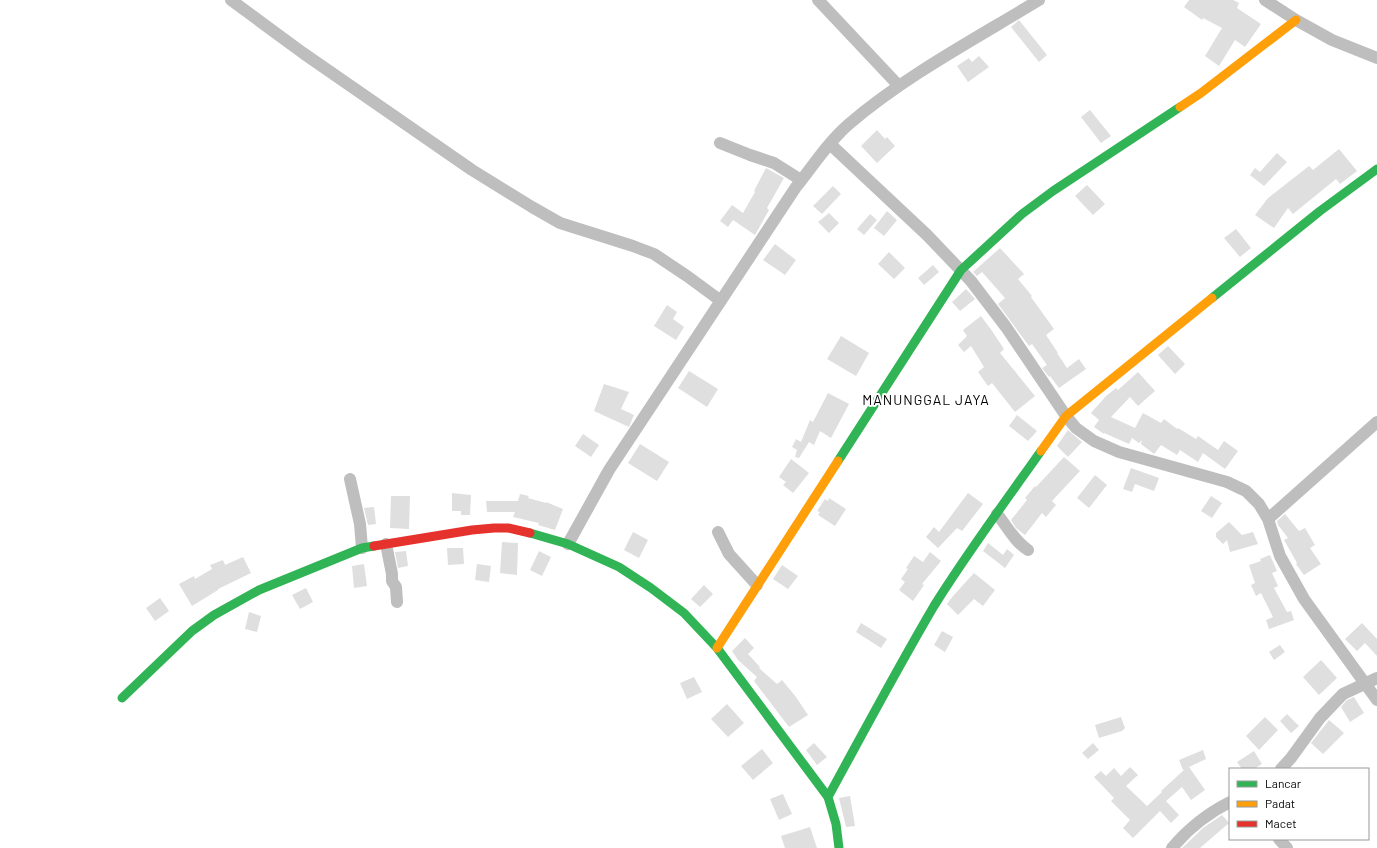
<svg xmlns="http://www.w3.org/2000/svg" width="1377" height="848" viewBox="0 0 1377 848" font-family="Barlow,sans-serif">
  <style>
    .building { fill: #dfdfdf }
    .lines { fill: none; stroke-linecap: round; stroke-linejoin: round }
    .street { stroke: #bebebe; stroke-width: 12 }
    .fast { stroke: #30b455; stroke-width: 9 }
    .slow { stroke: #ff9f0a; stroke-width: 9 }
    .jam { stroke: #e5322d; stroke-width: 9 }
    .labels { text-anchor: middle; stroke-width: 4; stroke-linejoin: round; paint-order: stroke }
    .quarter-label { font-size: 14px; letter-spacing: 1px; fill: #000; stroke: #fff }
  </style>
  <rect width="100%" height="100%" fill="#fff"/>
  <!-- building -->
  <path class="building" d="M1189,0h44l6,3 -2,5 24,16 -16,23 -10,-7 -16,26 -14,-10 17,-28 -19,-10 -1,2 -18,-13z
    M1019,20l28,35 -8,7 -28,-35z
    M979,56l10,11 -21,15 -11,-16 12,-8 3,4z
    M1090,110l21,26 -10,7 -20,-26z
    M877,130l8,9 2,-2 8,9 -18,17 -16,-17z
    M1339,149l18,22 -17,13 -4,-5 -43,35 -5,-6 -14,20 -19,-13 13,-17 41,-32 4,4z
    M1277,153l10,9 -23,24 -14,-11 5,-7 5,4z
    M766,168l18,10 -17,30 2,2 -14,25 -22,-15 -5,7 -8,-6 12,-16 11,8 12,-21 -1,-1z
    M1087,185l18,19 -12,11 -18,-19z
    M833,186l8,8 -19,20 -9,-8z
    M887,211l10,9 -13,16 -10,-8z
    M829,213l10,10 -10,10 -11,-11z
    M870,214l7,6 -13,15 -7,-6z
    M1236,229l15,19 -11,9 -16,-19z
    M775,244l21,16 -11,15 -22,-15z
    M1000,248l24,26 -6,5 14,17 -1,1 23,32 -8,6 12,18h-1l10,15 12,-9 7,10 -27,19 -9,-12 -1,1 -7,-9 5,-3 -15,-21 -3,2 -31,-42 7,-6 -23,-26 -5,4 -4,-4z
    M889,252l16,16 -11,11 -16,-15z
    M933,265l6,7 -15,13 -6,-7z
    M966,289l9,10 -15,12 -8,-9z
    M667,305l10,7 -4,7 11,8 -8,13 -22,-14z
    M981,316l11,15 12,18 -4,4 35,43 -20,16 -23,-29 -4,3 -10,-14 6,-5 -13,-21 -7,6 -6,-7 9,-9 -4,-6z
    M841,336l28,17 -13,23 -29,-17z
    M1168,346l17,18 -10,10 -17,-19z
    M689,371l29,18 -11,18 -29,-19z
    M1138,372l17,19 -17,15 -8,-9 -19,20 24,11 8,-15 18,10 3,-4 13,10 1,-1 18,11 2,-3 20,14 6,-9 14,10 -13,18 -22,-16 -5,9 -18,-12 -3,5 -16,-10 -7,9 -13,-10 1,-4 -3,3 -7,-5 -3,6 -25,-11v1l-10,-7 5,-7 -8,-7 15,-17 10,-8 2,2z
    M604,384l25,8 -8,17 13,6 -5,12 -35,-16z
    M828,393l21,11 -18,34 -11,-7 -6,14 -5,-3 -10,16 -4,-1 2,-7 -5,-3 4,-8 5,3 9,-22 3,2z
    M1017,415l20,16 -9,10 -19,-15z
    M1068,430l14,12 -14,15 -11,-11z
    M583,434l16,11 -8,12 -16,-11z
    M640,444l29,18 -12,19 -29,-18z
    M1064,457l16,14 -28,30 4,4 -10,12 -4,-4 -17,22 -9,-7 -5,-8 16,-20 -2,-2 10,-12 1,1z
    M791,459l18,14 -16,20 -10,-8 3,-3 -7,-5z
    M1131,468l28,10 -5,13 -19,-7 -3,8 -9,-3z
    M1095,475l12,10 -18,23 -12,-10z
    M452,493l19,2 -1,20h-9v-4h-9z
    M968,493l15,11 -21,27 -5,-3 -19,20 -12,-11 8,-10 5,5z
    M520,494l9,2 -1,2 18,5v-1l17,7 -8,21 -17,-5 1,-2 -26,-6 2,-5h-28l-1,-11h32z
    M391,496h19l-1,33 -19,-1z
    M1211,496l11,7 -10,15 -11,-7z
    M829,498l17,11 -11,17 -17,-11 2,-3 -3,-1 8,-12 3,2z
    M374,507l2,17 -8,1 -4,-17z
    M1285,514l14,17 6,-3 10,17 -5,3 11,16 -17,11 -8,-11 1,-1 -13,-23 4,-2 -10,-13 -1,-4z
    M1229,522l13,13 11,-3 5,12 -28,8 -3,-12 -4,4 -7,-7v-4z
    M633,532l15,8 -9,18 -15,-8z
    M502,542l16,1 -1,32 -17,-2z
    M988,543l15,12 4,-6 7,6 -9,13 -22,-17z
    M447,548h16l1,16 -16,1z
    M406,551l2,15 -10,2 -3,-16z
    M539,551l12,6 -9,19 -12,-6z
    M930,552l11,9 -19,23 2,1 -11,16 -14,-11 6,-8 -4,-3 7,-10 -2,-1 8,-12 9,6z
    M1270,555l7,16 -5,2 6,13 -4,2 13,24 4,-1 3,9 -25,9 -3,-9 7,-3 -12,-24 -5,3 -5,-11 4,-2 -6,-18 12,-4 -1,-2z
    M243,557l8,16 -33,16v1l-26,16 -13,-22 15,-8 1,3 17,-10 -2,-4 13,-5 2,5z
    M364,564l3,22 -13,2 -2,-22z
    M477,564l14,2 -2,16 -14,-2z
    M782,565l16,11 -10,13 -15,-10z
    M974,573l21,17 -12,16 -9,-7 -16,16 -11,-11 6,-8z
    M704,585l9,9 -13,13 -9,-8z
    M306,588l7,14 -13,7 -8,-14z
    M160,598l9,13 -14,10 -9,-13z
    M249,612l12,4 -4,16 -12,-3z
    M861,623l26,16 -6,9 -25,-16z
    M1362,623l15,16v17l-12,-13 -8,8 -12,-12z
    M942,631l11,6 -8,15 -11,-7z
    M745,638l9,10 -6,6 12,13 -1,1 18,16 5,-4 14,17 12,18 -19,12 -35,-46 3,-4 -19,-17 -6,-9z
    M1280,645l5,7 -11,8 -5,-8z
    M1321,660l16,18 -18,17 -16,-18z
    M694,677l8,15 -15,7 -7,-16z
    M1354,697l10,16 -14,9 -9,-15 6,-7z
    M727,704l17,19 -16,14 -17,-18z
    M1287,714l12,12 -8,7 -11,-12z
    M1121,717l4,11 -3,3 -23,7 -4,-13z
    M1265,717l13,13 -19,20 -13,-14z
    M1329,720l15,13 -21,21 -12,-11z
    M814,743l13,14 -10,8 -11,-15z
    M1093,743l6,7 -11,9 -6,-6z
    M762,749l11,14 -20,17 -12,-14z
    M1203,750l3,9 -17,8 16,23 -14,10 -9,-13 -16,14 13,14 -8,8 -11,-12 -27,27 -10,-10 7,-8 -19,-19 3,-3 -20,-21 7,-6 5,5 8,-8 7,8 9,-9 8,8 -12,11 21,20 15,-14 -1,-1 24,-22 -2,1 -4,-10z
    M1254,751l8,13 -8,5h-12l-5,-7z
    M783,794l9,20 -13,6 -9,-21z
    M850,796l5,30 -9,1 -7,-29z
    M1222,815l7,8 -29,25h-18l21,-20z
    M810,827l7,21h-32l-4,-12z"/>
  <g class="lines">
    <!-- street -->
    <path class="street" d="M231,0l72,53 169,117 60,37 28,16 73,23 21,8 33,22 34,25
      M818,0l81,86
      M1265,0l31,20 36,20 45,18
      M720,143l30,12 24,8 27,17
      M830,144l97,91 44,46 35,46 60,89 10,12 18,13 25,11 108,30 19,9 13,13 9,15 12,37 24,43 73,101
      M350,479l10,45 2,24
      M997,514c10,12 17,27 31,36
      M1268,519l109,-97
      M718,532l11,22 28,31
      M386,544l6,30v7l4,6 1,15
      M568,544l41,-74 187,-283c17,-21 32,-45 53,-63 56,-48 126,-85 190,-124
      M1281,769l10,-11 29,-40 23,-24 34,-16
      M1279,839l8,9
      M1172,848c16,-19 36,-35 58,-46"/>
    <!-- fast -->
    <path class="fast" d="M1212,298l108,-87 57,-42
      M838,461l123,-191 61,-56 31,-23 127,-84
      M530,533l38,11 51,23 32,21 33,25 33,35 111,149 8,27 3,24
      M122,698l70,-67 22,-16 45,-25 103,-42 12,-2
      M828,797c35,-64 69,-128 106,-191 33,-53 71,-104 107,-155"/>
    <!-- slow -->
    <path class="slow" d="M1180,107l21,-14 95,-73
      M1041,451l25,-35 146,-118
      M717,648l121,-187"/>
    <!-- jam -->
    <path class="jam" d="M374,546l98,-16 22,-2h14l22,5"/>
  </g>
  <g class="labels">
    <!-- quarter labels -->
    <g class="quarter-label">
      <text x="926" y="405">MANUNGGAL JAYA</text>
    </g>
  </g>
  <!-- legend -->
  <rect x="1229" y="768" width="140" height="72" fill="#ffffff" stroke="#999999"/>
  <rect x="1237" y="781" width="20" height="6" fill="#30b455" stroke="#999999"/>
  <text x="1265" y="788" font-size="12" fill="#000000">Lancar</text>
  <rect x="1237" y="801" width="20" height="6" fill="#ff9f0a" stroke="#999999"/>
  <text x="1265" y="808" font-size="12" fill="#000000">Padat</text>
  <rect x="1237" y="821" width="20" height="6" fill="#e5322d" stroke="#999999"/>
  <text x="1265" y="828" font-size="12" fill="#000000">Macet</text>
</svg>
